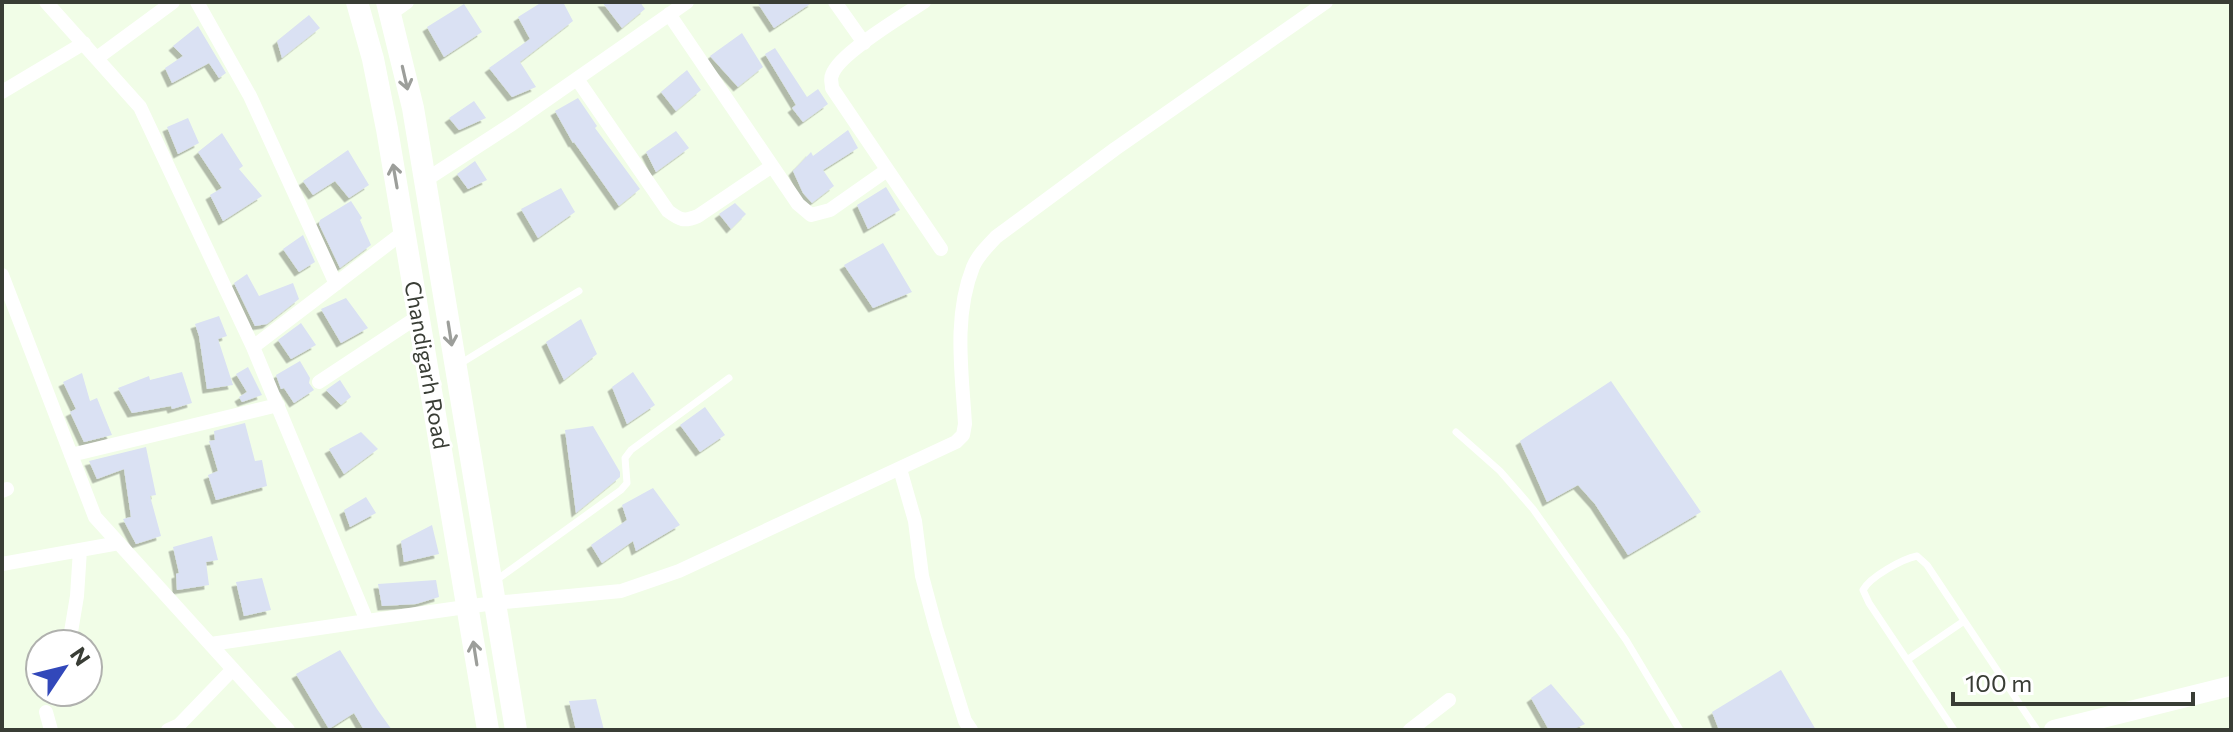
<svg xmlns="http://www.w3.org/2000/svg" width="2233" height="732" viewBox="0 0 2233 732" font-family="Commissioner,sans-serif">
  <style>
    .building { fill: #dae1f3; filter: url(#shadow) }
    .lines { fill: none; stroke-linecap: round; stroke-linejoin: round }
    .lane { stroke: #fff; stroke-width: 7 }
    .street { stroke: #fff; stroke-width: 14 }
    .secondary { stroke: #fff; stroke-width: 20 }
    .primary { stroke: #fff; stroke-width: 22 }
    .oneway { stroke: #9c9e9a }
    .labels { text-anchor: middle; stroke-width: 6; stroke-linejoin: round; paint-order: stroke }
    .street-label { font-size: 22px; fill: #393d35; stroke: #fff }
  </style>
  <defs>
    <filter id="shadow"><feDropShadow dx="-4.5" dy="4.5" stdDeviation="0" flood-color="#0004"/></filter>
  </defs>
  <rect width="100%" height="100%" fill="#f1fde7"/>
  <!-- building -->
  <path class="building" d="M542,2h21l10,19 -53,41 16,25 -24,10 -23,-29 41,-29 -12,-22z
    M602,2h38l5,7 -23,19z
    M757,2h56l-39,26z
    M464,4l18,28 -38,25 -17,-30z
    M309,15l11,13 -38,30 -5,-17z
    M198,26l28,47 -7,5 -10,-15 -37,20 -7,-15 18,-12 -10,-10z
    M742,33l21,34 -25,20 -28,-31z
    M775,48l32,49 11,-8 10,15 -25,18 -11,-14 4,-3 -31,-51z
    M687,70l14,20 -25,21 -15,-19z
    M578,98l19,28 -2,2 45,61 -21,17 -45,-64 -1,1 -18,-32z
    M474,101l12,17 -27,12 -10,-12z
    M188,118l11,25 -21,11 -11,-27z
    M848,130l10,18 -35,22 11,16 -22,17 -9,-10 -10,-22 18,-19 2,4z
    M676,131l13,17 -33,24 -10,-20z
    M222,133l21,33 -4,3 23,27 -39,25 -13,-26 12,-7 -24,-36z
    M348,150l21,35 -20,13 -14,-17 -22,14 -10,-14z
    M475,161l12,19 -19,9 -11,-15z
    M886,187l14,23 -32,19 -11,-24z
    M561,188l14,24 -37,26 -17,-29z
    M351,201l11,17 -2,2 11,25 -31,23 -21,-44 1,-4z
    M735,203l11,11 -15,15 -12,-15z
    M303,235l12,27 -16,10 -16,-23z
    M883,243l29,49 -39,16 -29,-43z
    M247,274l12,22 34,-13 6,16 -32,25 -12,2 -21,-43z
    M346,298l22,30 -27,15 -20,-34z
    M219,316l8,20 -9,3 15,46 -26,4 -8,-53 -4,-12z
    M581,319l16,35 -33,26 -18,-38z
    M301,323l15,22 -25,14 -13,-19z
    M300,361l10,17 -1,5 5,7 -20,13 -10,-15 -3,1 -5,-14z
    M248,367l14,28 -20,7 -3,-5 8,-5 -11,-18z
    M182,372l10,31 -20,6 -1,-3 -39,7 -14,-25 31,-12 1,4z
    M633,372l22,33 -28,19 -15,-37z
    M82,373l8,28 7,-3 15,37 -28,7 -14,-30 6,-3 -13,-27z
    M340,380l11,17 -10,8 -15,-15z
    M1611,381l90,131 -73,43 -33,-51 -17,-19 -31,17 -27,-61z
    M705,407l20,28 -25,17 -20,-27z
    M245,423l10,38 7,-1 5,26 -51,14 -8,-25 10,-4 -9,-30 6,-1 -1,-9z
    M593,426l27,46v5l-44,36 -11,-83z
    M361,432l17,17 -34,25 -15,-25z
    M146,447l10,48 -6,1 11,40 -25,8 -13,-25 8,-2 -7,-48 -27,10 -8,-18z
    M653,488l27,37 -44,26 -3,-10 -31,22 -11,-18 36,-25 -5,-15z
    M366,497l10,16 -26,14 -6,-17z
    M432,525l7,29 -35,8 -3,-21z
    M212,536l6,24 -12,2 3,23 -32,5 -1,-16 3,-1 -6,-26z
    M262,578l9,32 -27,6 -8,-34z
    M436,580l3,17 -23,7 -34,2 -4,-22z
    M340,650l37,59 15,21h-28l-10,-17 -25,16 -33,-55z
    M1781,670l35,60h-97l-7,-18z
    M1551,684l34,40 -13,6h-23l-18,-32z
    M596,699l8,31h-28l-7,-29z"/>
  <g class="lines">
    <!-- lane -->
    <path class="lane" d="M458,365l121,-74
      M1456,432l44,39 33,38 93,131 54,90
      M495,581l126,-91 6,-7 -2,-25 6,-8 98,-72
      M1907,660l57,-39
      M1954,730l-85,-127 -6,-13c7,-13 39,-31 54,-34l10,9 110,165"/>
    <!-- street -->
    <path class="street" d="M46,2l94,105 113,240 114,274 127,-18 127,-12 58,-20 277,-129 7,-7 2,-11c-3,-51 -12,-107 8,-157 5,-12 14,-20 23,-30l119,-88 211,-147
      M197,2l53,94 86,188
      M835,2l29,41
      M924,2c-20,13 -86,52 -92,73 -2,4 0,8 0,13l109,161
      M390,14l17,-12
      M669,14l129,190 13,11 19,-5 57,-40
      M97,58l76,-56
      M577,79l91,132c12,9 16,11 30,5l74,-50
      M2,92l82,-49
      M424,181l88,-57 175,-122
      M2,275l93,242 193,213
      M253,347l152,-116
      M319,382l100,-66
      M71,455l207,-50
      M900,469l15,52 7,55 14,52 29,93 6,9
      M2,491l5,-2
      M2,564l117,-21
      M69,644l8,-48 3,-46
      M211,644l156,-23
      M46,712l5,18
      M168,730l11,-5 54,-56
      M1410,730l39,-30"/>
    <!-- secondary -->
    <path class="secondary" d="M2054,730l177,-44"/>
    <!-- primary -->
    <path class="primary" d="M357,2l16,57 14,70 101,601
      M387,2l26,106 103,622"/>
  </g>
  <!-- one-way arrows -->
  <defs><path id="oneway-shaft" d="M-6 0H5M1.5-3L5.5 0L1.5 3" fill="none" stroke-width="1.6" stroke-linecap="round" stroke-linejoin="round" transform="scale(2)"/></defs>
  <g class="oneway">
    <use href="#oneway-shaft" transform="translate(405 78) rotate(77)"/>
    <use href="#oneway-shaft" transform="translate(395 176) rotate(-100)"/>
    <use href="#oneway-shaft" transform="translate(450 334) rotate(81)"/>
    <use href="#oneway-shaft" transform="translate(475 653) rotate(-99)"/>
  </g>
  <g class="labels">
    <!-- street labels -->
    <g class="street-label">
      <text transform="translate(427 365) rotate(80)" y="8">Chandigarh Road</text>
    </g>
  </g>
  <!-- border -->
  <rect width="2233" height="732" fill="none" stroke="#393d35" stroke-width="8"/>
  <!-- north arrow -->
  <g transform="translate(64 668) rotate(55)"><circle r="38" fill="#ffffff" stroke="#b0b1ae" stroke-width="2"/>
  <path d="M0-6L14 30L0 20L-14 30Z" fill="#3248ba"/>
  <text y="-12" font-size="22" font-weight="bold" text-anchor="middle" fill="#393d35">N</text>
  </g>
  <!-- scale -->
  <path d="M1953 692v12h240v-12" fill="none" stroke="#393d35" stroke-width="4"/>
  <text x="1965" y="692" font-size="24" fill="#393d35" stroke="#ffffff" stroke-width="6" paint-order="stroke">100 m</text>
</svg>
